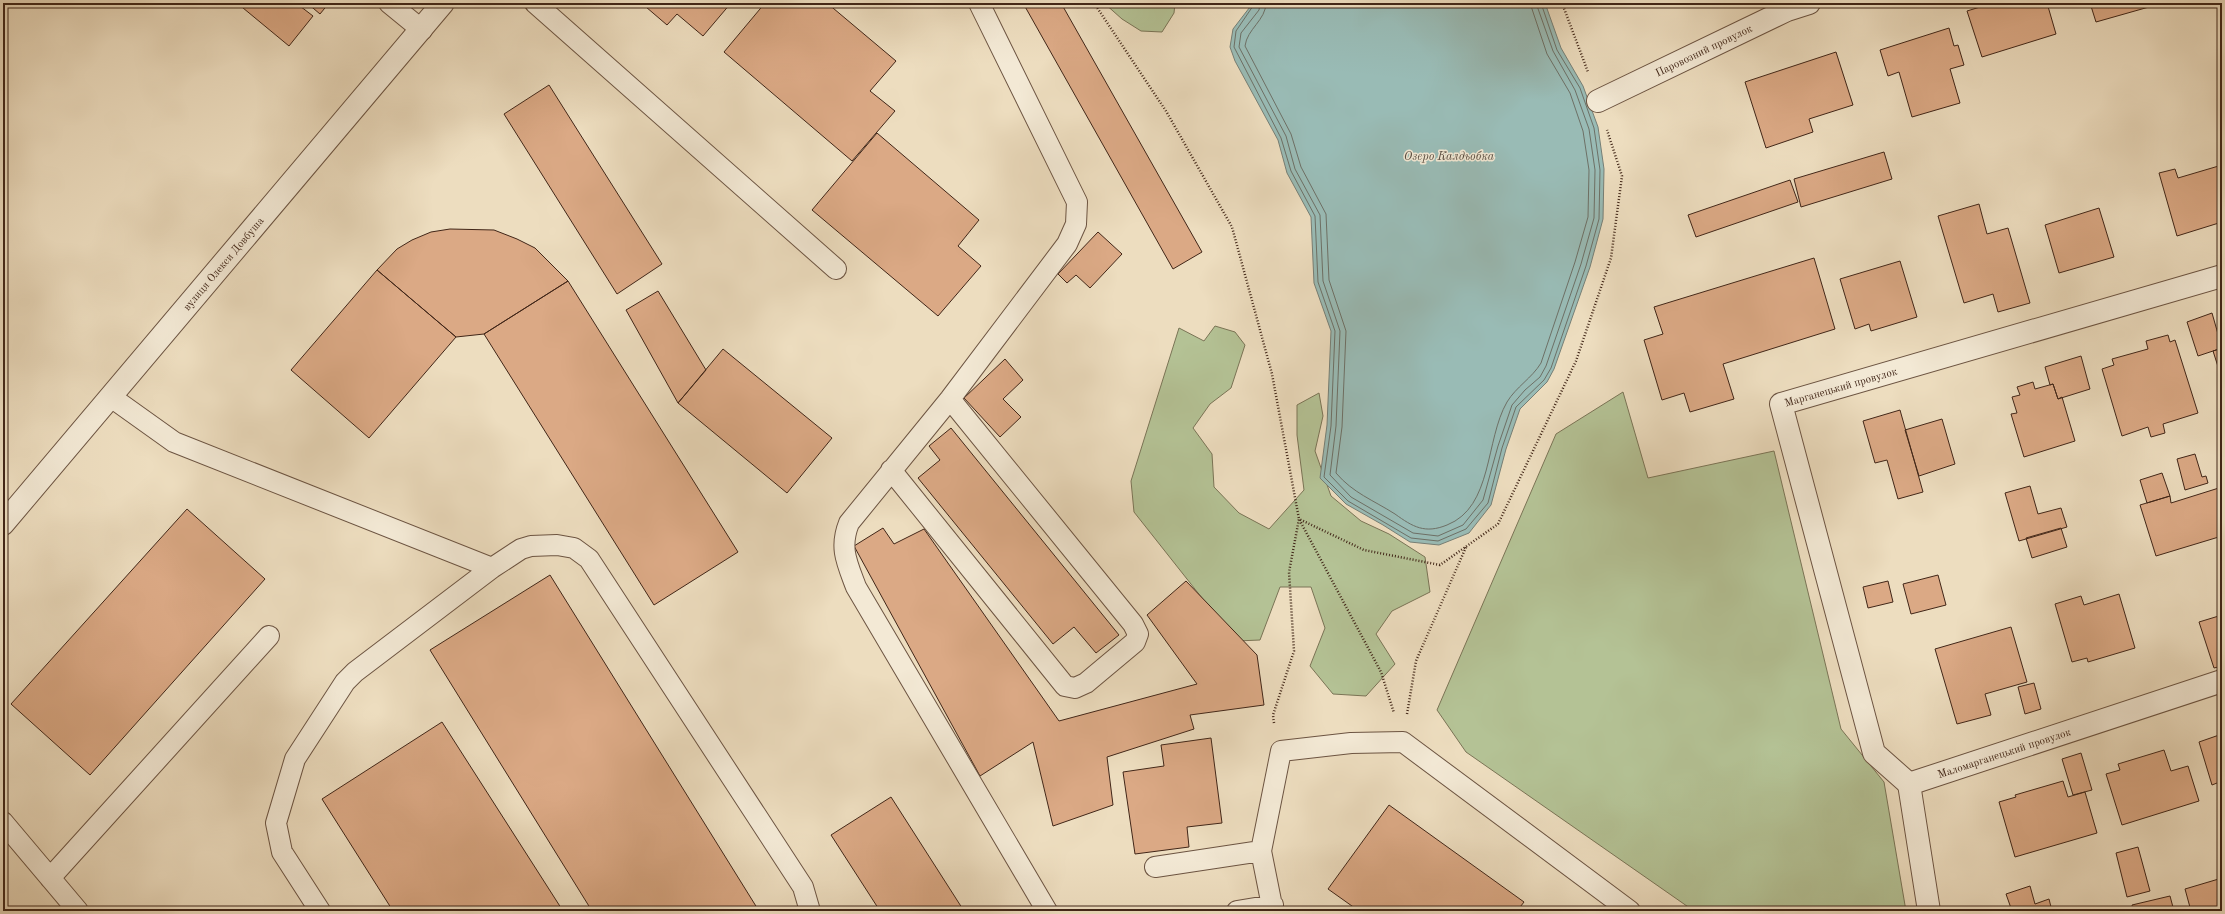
<svg xmlns="http://www.w3.org/2000/svg" width="2225" height="914" viewBox="0 0 2225 914" font-family="'Old Standard TT',serif">
  <style>
    .green { fill: #b4c295; stroke: #7a7456 }
    .water { fill: #99bbb5; stroke: #767f76 }
    .lines { fill: none; stroke-linecap: round; stroke-linejoin: round }
    .shore { stroke: #6d7066; stroke-width: 1 }
    .building { fill: #dba985; stroke: #412618 }
    .lane-casing { stroke: #6c5442; stroke-width: 22 }
    .street-casing { stroke: #6c5442; stroke-width: 24 }
    .path { stroke: #412618; stroke-width: 2.5; stroke-dasharray: 1 2; stroke-linecap: butt }
    .lane { stroke: #f3e9d5; stroke-width: 20 }
    .street { stroke: #f3e9d5; stroke-width: 22 }
    .labels { text-anchor: middle; stroke-width: 3; stroke-linejoin: round; paint-order: stroke }
    .street-label { font-size: 11px; fill: #412618; stroke: #f3e9d5 }
    .water-label { font-size: 12px; font-style: italic; fill: #574b3f; stroke: #f3e9d5 }
  </style>
  <rect width="100%" height="100%" fill="#edddbf"/>
  <filter id="stains"><feTurbulence type="fractalNoise" baseFrequency=".005" numOctaves="4"/><feColorMatrix values="0 0 0 0 .2 0 0 0 0 .09 0 0 0 0 .02 0 0 0 .5 -.17"/></filter>
  <radialGradient id="worn" r=".72"><stop offset=".6" stop-color="#630" stop-opacity="0"/><stop offset="1" stop-color="#630" stop-opacity=".3"/></radialGradient>
  <!-- green -->
  <path class="green" d="M1104,3h71l-1,10 -12,19 -21,-1 -19,-12z
    M1215,326l20,6 10,13 -14,43 -21,16 -17,24 19,26 2,33 25,26 30,16 35,-39 -7,-55v-30l22,-12 4,23 -8,35 16,45 30,25 28,13 36,23 5,35 -38,19 -16,23 19,30 -29,32 -33,-2 -23,-28 15,-38 -14,-41h-31l-20,53 -24,1 -102,-129 -3,-31 48,-153 25,13z
    M1623,392l25,86 126,-27 67,278 43,53 22,129h-212l-228,-159 -29,-42 119,-276z"/>
  <!-- water -->
  <path class="water" d="M1253,3h292l16,45 22,38 15,41 6,42 -1,50 -13,48 -36,102 -7,13 -27,27 -14,40 -15,56 -22,28 -30,12 -29,-3 -27,-17 -37,-21 -26,-26 7,-53 4,-94 -17,-48 -3,-66 -24,-44 -9,-33 -43,-79 -5,-14 3,-18z"/>
  <g class="lines">
    <!-- shore -->
    <path class="shore" d="M1255,3l-19,28 -2,16 47,91 10,33 24,45 3,66 17,49 -4,95 -7,51 24,24 63,37 27,3 28,-12 22,-26 14,-55 14,-41 28,-27 7,-12 35,-102 13,-47 1,-49 -6,-42 -14,-40 -23,-38 -16,-47
      M1260,3l-1,7 -18,23 -2,14 47,89 9,33 25,46 3,66 17,50 -4,95 -6,49 21,22 62,36 25,3 25,-11 20,-25 15,-54 14,-41 13,-15 15,-13 6,-11 35,-102 13,-46 1,-48 -6,-41 -14,-39 -22,-39 -17,-48
      M1266,3c0,17 -19,26 -21,43l46,88 10,33 25,47 3,66 17,51 -4,96 -6,46c17,20 37,27 59,41 18,13 30,20 52,11 46,-18 38,-85 60,-123 9,-15 25,-24 34,-39l34,-101 13,-45 1,-47 -6,-39 -13,-38 -23,-39 -17,-51"/>
  </g>
  <!-- building -->
  <path class="building" d="M237,3h59l17,13 -24,30z
    M307,3h22l-9,11z
    M649,3h82l-28,33 -26,-22 -10,11 -21,-18z
    M765,3h62l69,58 -26,30 25,20 -43,50 -128,-109z
    M1023,3h38l141,249 -29,17z
    M1993,3h54l9,31 -74,23 -15,-46z
    M2090,3h73l-67,19z
    M1949,28l5,18 4,-1 6,20 -14,4 10,34 -48,14 -13,-45 -11,4 -8,-26z
    M1836,52l17,53 -44,14 4,13 -47,16 -21,-66z
    M549,85l113,179 -45,30 -113,-180z
    M877,133l102,87 -21,26 23,20 -43,50 -126,-106z
    M1884,152l8,27 -91,28 -7,-28z
    M2222,165v57l-45,14 -18,-63 16,-4 3,9z
    M1790,180l8,22 -102,35 -8,-22z
    M1979,204l8,30 21,-6 22,75 -32,9 -5,-18 -29,9 -26,-87z
    M2099,208l15,49 -55,16 -14,-48z
    M450,229l44,1 23,9 18,9 33,33 -84,53 -28,3 -79,-67 20,-21 15,-9 19,-8z
    M1098,232l24,22 -32,34 -14,-13 -9,8 -9,-9z
    M1814,258l21,71 -112,35 11,35 -44,13 -6,-19 -22,7 -18,-60 19,-6 -9,-27z
    M1900,261l17,56 -46,14 -2,-7 -14,5 -15,-50z
    M377,270l79,67 -87,101 -78,-68z
    M568,281l170,271 -84,53 -170,-271z
    M658,291l48,79 -28,33 -52,-93z
    M2212,313l10,35 -24,8 -11,-34z
    M2168,335l2,7 5,-2 23,73 -35,11 2,9 -14,4 -3,-10 -26,9 -20,-67 12,-4 -2,-6 36,-10 -2,-8z
    M2222,348v31l-9,-28z
    M723,349l109,89 -45,55 -109,-90z
    M2081,356l9,33 -32,10 -5,-15 -3,1 -5,-18z
    M1005,359l18,21 -20,19 18,18 -21,20 -36,-39z
    M2033,382l2,7 18,-5 5,15 4,-2 13,44 -51,16 -13,-43 6,-1 -5,-16 8,-2 -3,-8z
    M1900,410l23,82 -25,7 -11,-39 -12,3 -12,-42z
    M1942,419l13,45 -36,12 -14,-46z
    M951,428l168,207 -23,18 -22,-26 -21,17 -135,-166 22,-18 -11,-14z
    M2195,454l7,23 4,-1 2,7 -23,7 -8,-31z
    M2162,473l8,23 -23,7 -7,-23z
    M2030,486l8,28 23,-6 6,19 -48,14 -14,-48z
    M2222,487v49l-66,20 -16,-51 30,-9 1,7z
    M187,509l78,70 -175,196 -79,-71z
    M883,528l11,16 30,-15 135,192 138,-37 -50,-69 39,-34 71,74 7,50 -74,10 4,14 -87,28 6,48 -60,21 -20,-84 -53,34 -126,-230z
    M2061,528l6,19 -35,11 -6,-20z
    M550,575l209,336h-167l-162,-261z
    M1938,575l8,30 -35,9 -8,-30z
    M1888,581l5,21 -25,6 -5,-21z
    M2119,594l16,54 -47,14 -1,-4 -15,4 -17,-58 26,-8 3,9z
    M2222,615v51l-8,2 -15,-46z
    M2011,627l16,55 -42,12 6,21 -34,9 -22,-75z
    M2034,683l7,26 -16,5 -7,-27z
    M442,722l121,189h-170l-71,-112z
    M2222,734v47l-10,4 -13,-43z
    M1211,738l11,85 -35,4 2,20 -54,7 -12,-82 41,-6 -3,-21z
    M2164,750l7,21 17,-5 11,35 -77,24 -16,-51 14,-4 -2,-6z
    M2081,753l11,37 -19,5 -11,-36z
    M2063,781l5,16 17,-5 12,41 -82,24 -16,-55 17,-5 -1,-2z
    M891,797l73,114h-84l-49,-76z
    M1389,805l135,97 -7,9h-158l-31,-22z
    M2138,847l12,44 -23,6 -11,-44z
    M2222,878v33h-31l-6,-22z
    M2030,886l5,18 14,-5 3,12h-40l-6,-17z
    M2170,896l4,15h-41l-1,-6z"/>
  <g class="lines">
    <defs>
      <path id="lane" d="M389,3l33,27
        M535,3l301,266
        M979,3l98,199 -1,22 -9,20 -117,155 -101,124c-10,25 -2,40 7,64l191,324
        M111,397l63,45 318,126
        M891,470l174,216 10,2 11,-5 49,-41 3,-8 -5,-10 -183,-225
        M3,822l75,89
        M1261,851l12,60
        M1155,867l106,-16 20,-100 70,-8 52,-1 227,169
        M50,878l219,-242
        M320,911l-38,-59 -6,-29 19,-64 50,-77 10,-10 137,-104 29,-19 10,-3 26,-1 17,3 15,11 214,328 7,24
        M1237,911l36,-6"/>
      <g id="street">
        <path id="s1" d="M1598,101l189,-91 22,-7"/>
        <path id="s2" d="M3,524l440,-521"/>
        <path id="s3" d="M1909,784l-35,-31 -93,-349 441,-128"/>
        <path id="s4" d="M1909,784l313,-103"/>
        <path d="M1909,784l20,127"/>
      </g>
    </defs>
    <!-- lane casing -->
    <use href="#lane" class="lane-casing"/>
    <!-- street casing -->
    <use href="#street" class="street-casing"/>
    <!-- path -->
    <path class="path" d="M1094,3l72,108 66,116 40,147 27,145 82,153 13,41
      M1562,3l26,69
      M1407,714l9,-53 50,-114
      M1274,723l-1,-8 21,-64 -5,-79 10,-53 65,31 76,15 58,-41 78,-163 35,-103 11,-82 -15,-46"/>
    <!-- lane -->
    <use href="#lane" class="lane"/>
    <!-- street -->
    <use href="#street" class="street"/>
  </g>
  <g class="labels">
    <!-- street labels -->
    <g class="street-label">
      <text dy="4" stroke="none"><textPath href="#s1" startOffset="117">Паровозний провулок</textPath></text>
      <text dy="4" stroke="none"><textPath href="#s2" startOffset="341">вулиця Олекси Довбуша</textPath></text>
      <text dy="4" stroke="none"><textPath href="#s3" startOffset="470">Марганецький провулок</textPath></text>
      <text dy="4" stroke="none"><textPath href="#s4" startOffset="100">Маломарганецький провулок</textPath></text>
    </g>
    <!-- water labels -->
    <g class="water-label">
      <text x="1449" y="160">Озеро Калдьобка</text>
    </g>
  </g>
  <!-- margin -->
  <rect width="2225" height="914" fill="none" stroke="#edddbf" stroke-width="16"/>
  <rect x="4" y="4" width="2217" height="906" fill="none" stroke="#412618" stroke-width="2"/>
  <rect x="8" y="8" width="2209" height="898" fill="none" stroke="#412618"/>
  <rect width="100%" height="100%" filter="url(#stains)"/>
  <rect width="100%" height="100%" fill="url(#worn)"/>
</svg>
